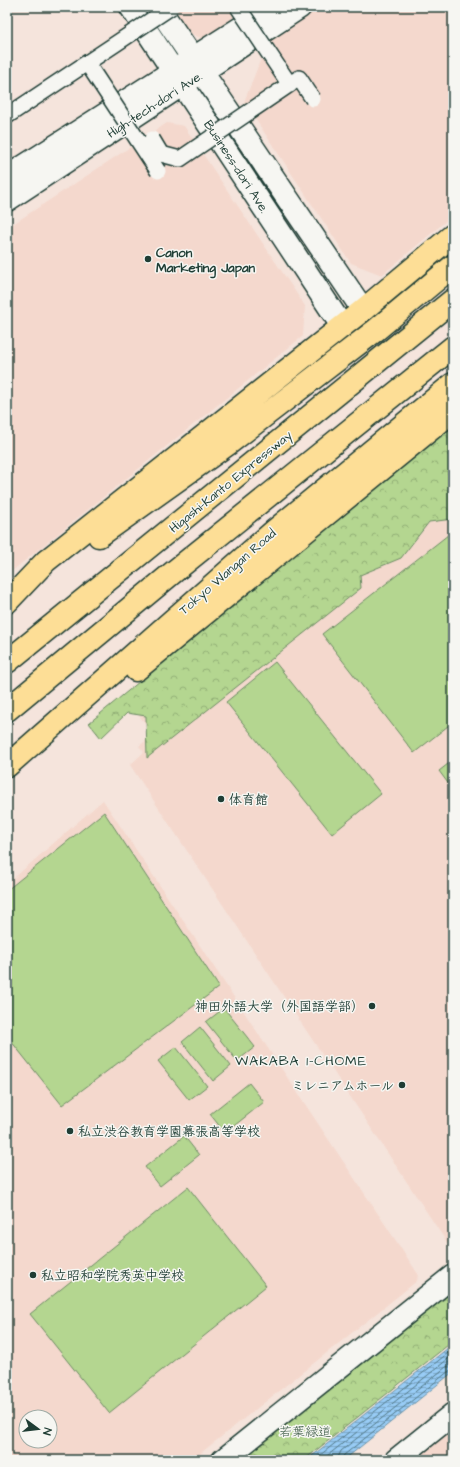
<svg xmlns="http://www.w3.org/2000/svg" width="460" height="1467" viewBox="0 0 460 1467" font-family="'Architects Daughter','Klee One',sans-serif">
  <style>
    .built { fill: #f4d8cd; fill-rule: evenodd }
    .forest { fill: url(#forest-crowns); stroke: #6a8a62 }
    .garden { fill: #b4d690; stroke: #6a8a62 }
    .water { fill: url(#water-rules); stroke: #6893a8 }
    .lines { fill: none; stroke-linecap: round; stroke-linejoin: round }
    .shore { stroke: #4f7682; stroke-width: 1 }
    .secondary-casing { stroke: #1f3d34; stroke-width: 25 }
    .highway-casing { stroke: #1f3d34; stroke-width: 25 }
    .secondary { stroke: #f6f6f2; stroke-width: 22 }
    .highway { stroke: #fdde96; stroke-width: 22 }
    .street-bridge-casing { stroke: #1f3d34; stroke-width: 18; stroke-linecap: butt }
    .street-bridge { stroke: #f6f6f2; stroke-width: 15 }
    .poi-dot { fill: #1f3d34; stroke: #f6f6f2; stroke-width: 1.5 }
    .labels { text-anchor: middle; stroke-width: 3; stroke-linejoin: round; paint-order: stroke }
    .street-label { font-size: 13px; fill: #1f3d34; stroke: #f6f6f2 }
    .poi-label { font-size: 13px; font-weight: bold; fill: #1f3d34; stroke: #f6f6f2; text-anchor: start }
    .park-label { font-size: 13px; fill: #3d5c46; stroke: #f6f6f2 }
    .neighbourhood-label { font-size: 14px; letter-spacing: 1px; fill: #1f3d34; stroke: #f6f6f2 }
  </style>
  <defs>
    <pattern id="forest-crowns" width="20" height="18" patternUnits="userSpaceOnUse"><rect width="20" height="18" fill="#b4d690"/><path d="M2 6a3 3 0 1 1 6 0M12 15a3 3 0 1 1 6 0" fill="none" stroke="#92af76"/></pattern>
    <pattern id="water-rules" width="6" height="5" patternUnits="userSpaceOnUse"><rect width="6" height="5" fill="#98ccf6"/><path d="M0 2.5h6" fill="none" stroke="#7ba7c8"/></pattern>
  </defs>
  <rect width="100%" height="100%" fill="#f5e4dc"/>
  <filter id="ink" filterUnits="userSpaceOnUse"><feTurbulence type="fractalNoise" baseFrequency=".025" numOctaves="2"/><feDisplacementMap in="SourceGraphic" scale="8" xChannelSelector="R" yChannelSelector="G"/><feConvolveMatrix kernelMatrix="1 2 1 2 8 2 1 2 1" color-interpolation-filters="sRGB"/></filter>
  <g filter="url(#ink)">
    <!-- built -->
    <path class="built" d="M166,7h97l-47,30 -15,1 -16,-7z
      M320,7h133v208l-71,60 -31,-12 -107,-161 24,-61z
      M167,123l17,3 121,180 -2,30 -296,239v-347z
      M453,456v792l-3,-1 -320,-482 14,-13 -5,-6 15,-12 -18,-22z
      M103,800l315,474 -1,7 -225,179h-185v-576zM26,1417h24v24h-24z
      M453,1426v34h-42z"/>
    <!-- forest -->
    <path class="forest" d="M453,424v95l-24,3 -28,36 -41,17 1,13 -214,170 -1,-42 -19,-3 -26,25 -12,-15z
      M453,1284v57l-149,119h-71z"/>
    <!-- garden -->
    <path class="garden" d="M453,531v191l-39,31 -92,-119z
      M275,662l106,132 -49,40 -106,-132z
      M453,760v30l-14,-19z
      M104,812l115,175 -157,118 -55,-69v-146z
      M224,1008l31,39 -18,14 -31,-39z
      M200,1027l31,39 -18,15 -31,-39z
      M176,1047l31,39 -18,14 -31,-39z
      M249,1083l15,19 -39,31 -15,-19z
      M184,1136l15,19 -39,31 -15,-19z
      M188,1187l78,99 -157,127 -79,-99z"/>
    <!-- water -->
    <path class="water" d="M453,1344v28l-109,88h-37z"/>
    <g class="lines">
      <!-- shore -->
      <path class="shore" d="M314,1460l139,-111
        M322,1460l131,-105
        M337,1460l4,-9 105,-84 7,-2
        M342,1460l2,-5 105,-84 4,-1"/>
      <defs>
        <path id="secondary" d="M131,7l211,319
          M158,7l205,303
          M7,177l257,-164
          M7,200l293,-193
          M223,1460l230,-184
          M396,1460l57,-46"/>
        <path id="highway" d="M99,536l129,-92 148,-114 77,-64
          M7,602l39,-41 317,-251 90,-75
          M7,662l446,-362
          M136,670l317,-259
          M7,710l169,-140 277,-223
          M7,766l267,-235 179,-147"/>
      </defs>
      <!-- secondary casing -->
      <use href="#secondary" class="secondary-casing"/>
      <!-- highway casing -->
      <use href="#highway" class="highway-casing"/>
      <!-- secondary -->
      <use href="#secondary" class="secondary"/>
      <!-- highway -->
      <use href="#highway" class="highway"/>
      <defs>
        <path id="street-bridge" d="M238,7l52,78
          M87,63l71,108
          M7,116l164,-109
          M152,139l9,15 19,5 119,-81 14,21"/>
      </defs>
      <!-- street-bridge casing -->
      <use href="#street-bridge" class="street-bridge-casing"/>
      <!-- street-bridge -->
      <use href="#street-bridge" class="street-bridge"/>
    </g>
  </g>
  <!-- markers -->
  <g class="poi-dot">
    <circle cx="148" cy="259" r="4"/>
    <circle cx="221" cy="799" r="4"/>
    <circle cx="372" cy="1006" r="4"/>
    <circle cx="402" cy="1085" r="4"/>
    <circle cx="70" cy="1131" r="4"/>
    <circle cx="33" cy="1275" r="4"/>
  </g>
  <g class="labels">
    <!-- street labels -->
    <g class="street-label">
      <text transform="translate(154 104) rotate(-33)" y="5">High-tech-dori Ave.</text>
      <text transform="translate(237 166) rotate(57)" y="5">Business-dori Ave.</text>
      <text transform="translate(230 481) rotate(-39)" y="5">Higashi-Kanto Expressway</text>
      <text transform="translate(227 571) rotate(-41)" y="5">Tokyo Wangan Road</text>
    </g>
    <!-- poi labels -->
    <g class="poi-label">
      <text x="156" y="257">Canon<tspan x="156" dy="15">Marketing Japan</tspan></text>
      <text x="229" y="804">体育館</text>
      <text x="364" y="1011" text-anchor="end">神田外語大学（外国語学部）</text>
      <text x="394" y="1090" text-anchor="end">ミレニアムホール</text>
      <text x="78" y="1136">私立渋谷教育学園幕張高等学校</text>
      <text x="41" y="1280">私立昭和学院秀英中学校</text>
    </g>
    <!-- park labels -->
    <g class="park-label">
      <text x="305" y="1436">若葉緑道</text>
    </g>
    <!-- neighbourhood labels -->
    <g class="neighbourhood-label">
      <text x="301" y="1065">WAKABA 1-CHOME</text>
    </g>
  </g>
  <!-- margin -->
  <rect width="460" height="1467" fill="none" stroke="#f6f6f2" stroke-width="24"/>
  <rect x="12" y="12" width="436" height="1443" fill="none" stroke="#1f3d34" stroke-width="1.5" filter="url(#ink)"/>
  <!-- north arrow -->
  <g transform="translate(38 1429) rotate(105)"><circle r="19" fill="#f6f6f2" stroke="#a0aca6"/>
  <path d="M0-3L7 15L0 10L-7 15Z" fill="#1f3d34"/>
  <text y="-6" font-size="11" font-weight="bold" text-anchor="middle" fill="#1f3d34">N</text>
  </g>
</svg>
